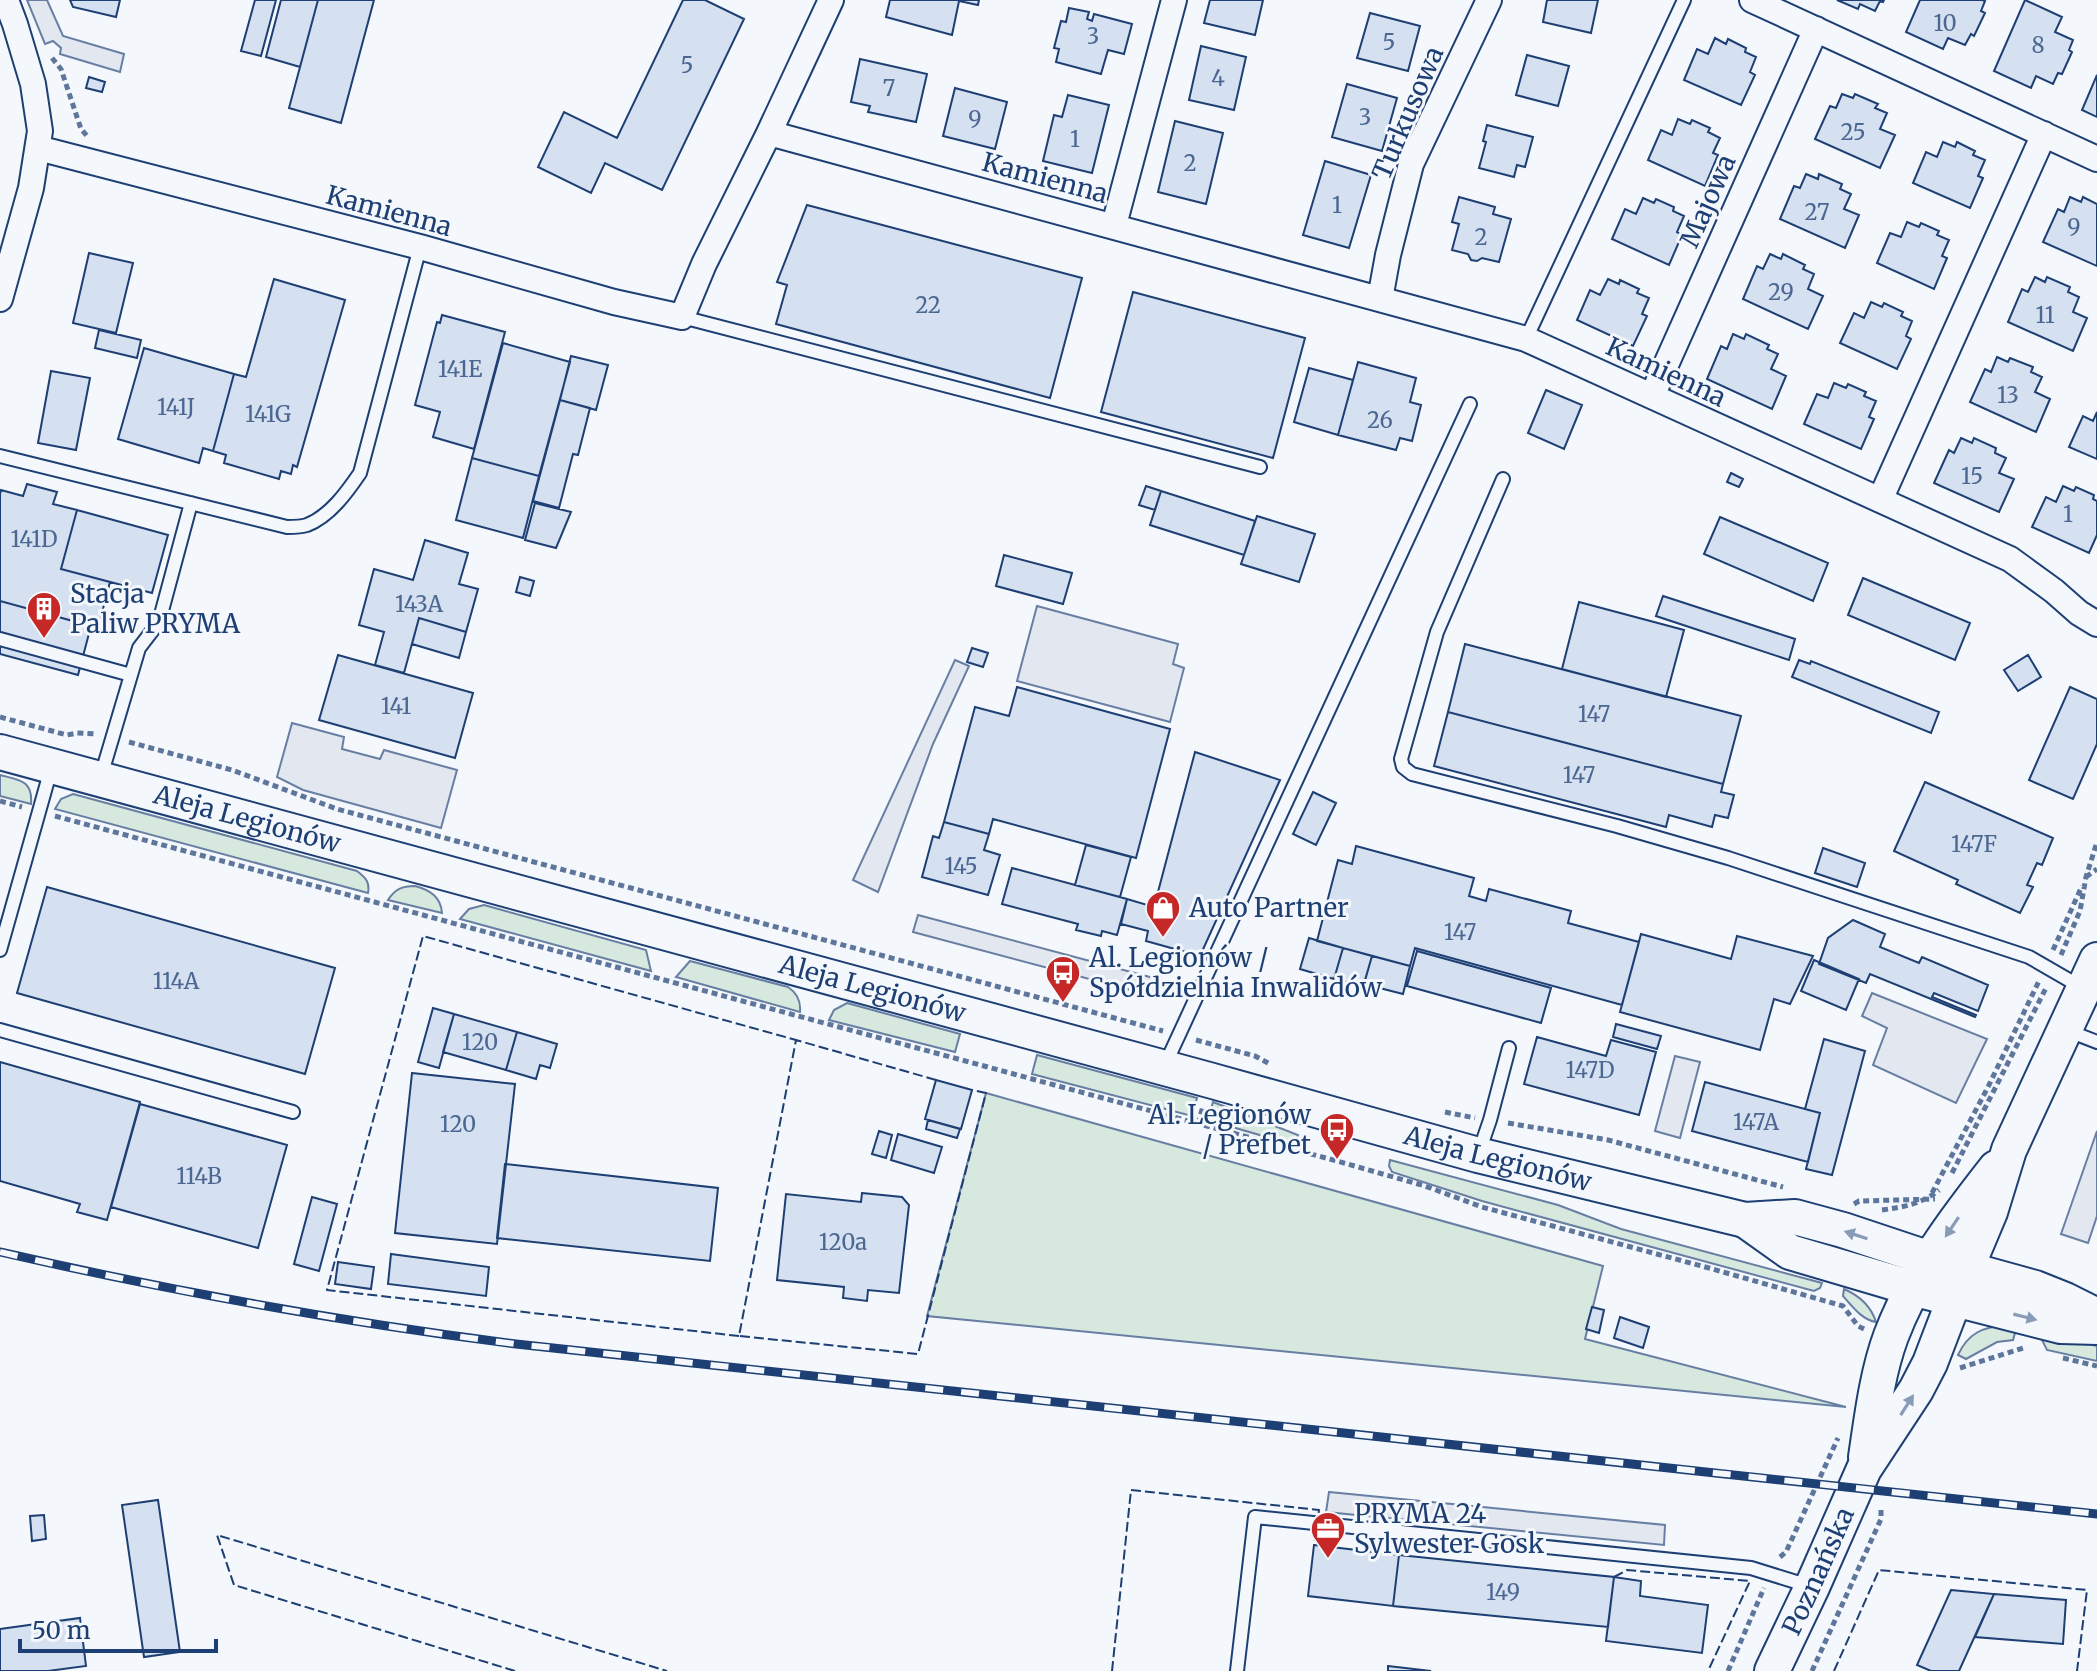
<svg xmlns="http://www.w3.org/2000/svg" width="2097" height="1671" viewBox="0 0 2097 1671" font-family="Merriweather,serif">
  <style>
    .green { fill: #d7e8df; stroke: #687fa3; stroke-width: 2 }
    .parking { fill: #e3e8f0; stroke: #687fa3; stroke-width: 2 }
    .building { fill: #d5e0f0; stroke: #1d3f73; stroke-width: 2 }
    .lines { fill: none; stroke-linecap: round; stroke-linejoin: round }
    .lane-casing { stroke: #1d3f73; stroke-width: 16 }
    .street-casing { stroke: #1d3f73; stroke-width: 28 }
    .secondary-casing { stroke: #1d3f73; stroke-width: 38 }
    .path { stroke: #5e769c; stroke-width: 5; stroke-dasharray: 6 4; stroke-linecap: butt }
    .lane { stroke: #f4f7fb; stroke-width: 12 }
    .street { stroke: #f4f7fb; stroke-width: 24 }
    .secondary { stroke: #f4f7fb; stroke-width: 34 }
    .rail-casing { stroke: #1d3f73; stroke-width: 9 }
    .rail { stroke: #f4f7fb; stroke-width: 6; stroke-dasharray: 18; stroke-linecap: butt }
    .fence { stroke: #1d3f73; stroke-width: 2; stroke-dasharray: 10 4; stroke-linecap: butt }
    .oneway { fill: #889bb7 }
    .labels { text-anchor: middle; stroke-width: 6; stroke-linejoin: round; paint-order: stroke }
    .number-label { font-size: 22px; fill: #4b6792 }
    .street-label { font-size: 26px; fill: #1d3f73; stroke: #f4f7fb }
    .poi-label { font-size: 26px; fill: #1d3f73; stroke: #f4f7fb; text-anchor: start }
  </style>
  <rect width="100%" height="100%" fill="#f4f7fb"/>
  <!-- green -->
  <path class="green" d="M0,775c19,5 33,5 31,29l-31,-8z
    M73,794l284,77c9,7 13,11 11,22l-313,-84 6,-10z
    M415,886c15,4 26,11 27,27l-54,-13c7,-11 14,-14 27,-14z
    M484,905l162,45 5,21 -191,-52 9,-10z
    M690,961l98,26c9,6 13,14 12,25l-124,-35z
    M847,1003l113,31 -5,18 -126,-32 5,-10z
    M1037,1055l160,43 -3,11 -6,6 -156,-41z
    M986,1093l617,173 -18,73 261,68 -919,-91z
    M1213,1102l85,33 -4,10 -86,-25z
    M1390,1160l168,45 63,24 201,54 -2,5 -6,3 -332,-90 -90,-29 -3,-6z
    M1844,1289c16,7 27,17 32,33 -14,-2 -24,-16 -33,-26z
    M2006,1325l11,1 -4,14 -16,2 -31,17 -8,-4c10,-22 25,-28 48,-30z
    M2041,1332l56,14v15l-50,-11 -7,-14z"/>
  <!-- parking -->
  <path class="parking" d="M27,0h20l16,36 61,18 -4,18 -60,-18 1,-6 -8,-7 -8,3z
    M1037,606l141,38 -5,20 11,4 -14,54 -153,-41z
    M955,660l14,6 -36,78 -55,148 -25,-12z
    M292,723l52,14 -2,12 38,10 4,-9 73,20 -16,58 -138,-38 -26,-13z
    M918,915l243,65 -4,17 -244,-65z
    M1872,993l115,46 -31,64 -83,-38 14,-37 -25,-12z
    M1675,1056l25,6 -20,76 -25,-7z
    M2097,1131v85l-9,27 -27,-9z
    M1329,1492l336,33 -1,20 -338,-33z"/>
  <!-- building -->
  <path class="building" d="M70,0h50l-4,17 -43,-10z
    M255,0h21l-15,56 -20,-5z
    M281,0h37l-18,67 -34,-10z
    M318,0h56l-33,123 -52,-15z
    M683,0h22l39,19 -82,171 -57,-27 -14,30 -53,-26 26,-55 53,26z
    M890,0h89l-1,5 -19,-4 -7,34 -66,-18z
    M1210,0h53l-8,35 -51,-12z
    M1547,0h51l-7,33 -48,-11z
    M1837,0h47l-1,2 -3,-1 -5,10 -15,-7 -2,5z
    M1920,0h62l3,1 -4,10 4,2 -11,23 -3,-2 -6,11 -17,-7 -5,11 -37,-17z
    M2025,0l37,17 -7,15 18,8 -4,10 3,2 -10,22 -4,-1 -5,11 -17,-8 -5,12 -37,-17z
    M1069,8l20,4 -2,7 5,2 2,-7 38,10 -8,30 -16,-4 -7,24 -45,-12 3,-13 -5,-1 7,-27 5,1z
    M1370,13l50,13 -12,45 -51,-13z
    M1715,38l11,6 2,-5 18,9 -1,4 11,5 -6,15 5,3 -14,30 -57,-25 13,-31 11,5z
    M1201,46l45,11 -12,53 -45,-10z
    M1527,55l42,11 -11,40 -42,-11z
    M860,59l67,15 -11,48 -48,-10 2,-6 -19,-4z
    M2097,75v42l-15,-7z
    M89,77l16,5 -3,10 -16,-4z
    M1347,84l50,14 -15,53 -50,-14z
    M955,88l52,14 -12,47 -52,-13z
    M1842,94l11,4 2,-4 23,10 -3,4 12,5 -7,16 15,6 -15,33 -65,-29 15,-33 6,2z
    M1068,95l41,10 -17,68 -49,-12 11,-46 8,2z
    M1678,119l12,5 2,-4 18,8 -2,4 12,6 -7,15 5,2 -13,31 -57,-26 13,-30 11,5z
    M1175,121l48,12 -17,71 -48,-12z
    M1487,125l46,12 -8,30 -8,-2 -3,12 -35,-9 7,-26 -3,-1z
    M1943,142l12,5 2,-5 18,9 -2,4 12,5 -7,16 5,2 -13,30 -57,-25 13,-31 11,5z
    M1325,161l46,14 -22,73 -46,-13z
    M1806,174l12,5 1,-5 23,10 -2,5 11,5 -7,15 15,6 -14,33 -65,-29 14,-33 6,2z
    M1459,197l36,10 -2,7 18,5 -12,43 -17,-4 -5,3 -6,-1 -3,-6 -16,-4 7,-26 -7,-2z
    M2070,197l11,5 2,-5 14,7v62l-54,-24 15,-33 6,3z
    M1643,198l11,5 2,-4 18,8 -1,4 11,5 -7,16 5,3 -13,30 -57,-26 13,-30 11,5z
    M807,205l275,73 -32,120 -274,-74 11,-39 -10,-3z
    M1907,222l12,5 2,-4 18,8 -2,4 12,5 -7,16 5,2 -13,31 -57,-26 13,-30 11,4z
    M89,253l44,10 -17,70 -43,-10z
    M1770,254l11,5 2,-5 22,11 -2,4 11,5 -6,15 15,7 -15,33 -65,-30 14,-33 6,3z
    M2035,277l10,5 2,-5 23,10 -2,5 11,5 -6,15 14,6 -14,33 -65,-29 14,-33 6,3z
    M274,279l71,21 -48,167 -4,-2 -2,9 -10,-3 -2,8 -55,-16 2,-8 -13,-4 21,-77 12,3z
    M1608,279l11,5 1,-4 19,9 -2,4 12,5 -7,16 5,2 -14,30 -56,-26 13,-30 10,5z
    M1133,292l172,46 -32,120 -172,-46z
    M1871,302l11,5 2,-4 19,9 -2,4 11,5 -6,15 5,3 -14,30 -57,-26 14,-30 10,5z
    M442,315l63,17 -31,117 -41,-12 7,-25 -25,-7 22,-83 3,1z
    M99,330l42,10 -4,18 -42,-10z
    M1733,334l11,5 2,-5 23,11 -2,4 11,5 -7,15 15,7 -14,33 -65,-30 14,-33 6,3z
    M503,343l67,19 -31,114 -67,-18z
    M144,348l90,26 -21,77 -10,-3 -4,15 -81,-24z
    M571,356l37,9 -12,45 -36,-10z
    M1997,357l11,5 2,-4 23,9 -2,5 11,5 -7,15 15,7 -14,33 -66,-30 15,-33 6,3z
    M1358,362l58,16 -6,24 11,3 -9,36 -12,-3 -4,12 -58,-15z
    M1309,368l44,12 -15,55 -44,-13z
    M51,371l39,7 -14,72 -38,-7z
    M1834,383l12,5 2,-4 18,8 -2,4 12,5 -7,16 5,2 -13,30 -57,-25 13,-30 11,4z
    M1546,390l36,15 -18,44 -36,-16z
    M560,400l30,8 -12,47 -5,-1 -14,54 -26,-7z
    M2097,412v47l-28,-12 14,-31 10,5z
    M1961,438l11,5 2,-5 22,10 -1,5 11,5 -7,15 15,6 -15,33 -65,-29 15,-33 5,3z
    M472,458l67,18 -16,62 -67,-18z
    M1731,473l12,6 -4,8 -12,-5z
    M27,484l30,8 -4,12 24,6 -16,59 49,13 -12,46 -98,-27v-107l1,-4 22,6z
    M1146,486l15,5 -6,19 -16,-5z
    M2063,486l11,5 2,-4 18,8 -1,4 4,2v34l-8,18 -57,-26 14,-30 10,5z
    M1161,491l94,30 -11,34 -94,-30z
    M535,503l36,9 -15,36 -31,-8z
    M77,510l91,25 -16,58 -91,-24z
    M1257,516l58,18 -16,48 -58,-18z
    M1720,517l108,46 -15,38 -109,-47z
    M425,540l43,13 -9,31 19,5 -12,43 -47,-14 -15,55 -29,-8 9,-33 -25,-7 15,-56 39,11z
    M1004,555l68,18 -9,31 -67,-18z
    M520,577l14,4 -4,15 -14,-4z
    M1863,578l107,45 -15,37 -107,-45z
    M1663,596l132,43 -6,21 -133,-44z
    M0,601l91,25 -13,49 -78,-21z
    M1579,602l105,28 -18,67 -104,-28z
    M419,618l47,14 -7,26 -47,-14z
    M1465,644l276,72 -18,68 -275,-72z
    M972,648l16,5 -5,14 -16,-5z
    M338,655l135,38 -18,65 -136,-38z
    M2028,655l13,22 -23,14 -14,-21z
    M1799,660l11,4 1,-3 128,51 -8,21 -139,-56z
    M1017,687l153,42 -34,129 -143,-39 -4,15 -45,-12 31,-115 34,9z
    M2070,687l27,12v45l-24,55 -44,-19z
    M1448,712l275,72 -2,8 13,3 -6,23 -13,-3 -3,12 -43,-12 -3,12 -232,-61z
    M1195,752l85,28 -80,176 -54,-15 2,-10 -27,-7 6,-25 27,8z
    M1925,782l128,56 -11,27 -5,-2 -10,22 6,2 -13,26 -64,-29 2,-4 -64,-29z
    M1313,792l23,11 -20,42 -23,-11z
    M944,822l45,12 -5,16 16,5 -12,40 -66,-18 11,-41 6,2z
    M1086,845l45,12 -11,40 -45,-12z
    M1356,846l118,32 -5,18 17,5 3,-12 82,22 -3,12 71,19 -17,63 -207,-57 -5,18 -93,-25 21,-81 14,4z
    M1823,848l42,15 -8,24 -42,-14z
    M1012,868l115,31 -10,36 -15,-4 -1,5 -25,-6 2,-6 -76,-20z
    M47,887l288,81 -30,106 -288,-81z
    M1853,920l32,14 -5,13 39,16 3,-6 66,28 -10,26 -44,-18 -2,4 44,18 -1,2 -105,-43 -4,9 -47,-19 9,-26z
    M1641,934l90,25 6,-23 76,20 -23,48 -16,-5 -14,51 -140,-38z
    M1309,938l34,10 -9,31 -34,-10z
    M1343,948l29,8 -9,31 -29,-8z
    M1417,951l134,37 -10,35 -134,-37z
    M1372,956l38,10 -7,28 -39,-10z
    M1814,960l45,19 -13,31 -45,-19z
    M433,1008l21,6 -15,54 -21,-6z
    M454,1014l63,18 -11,38 -63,-18z
    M1616,1024l45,12 -4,13 -44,-12z
    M517,1032l40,12 -7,24 -10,-3 -4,14 -30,-9z
    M1537,1037l69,19 5,-16 45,12 -17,63 -115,-31z
    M1824,1039l41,12 -33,124 -26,-6 14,-56 -15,-4z
    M0,1062l140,40 -33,118 -30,-8 3,-8 -80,-23z
    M412,1073l103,11 -18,160 -102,-11z
    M936,1080l36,10 -11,39 -36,-10z
    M1705,1082l115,31 -12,49 -116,-31z
    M140,1104l147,41 -29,103 -147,-41z
    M928,1120l32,9 -3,9 -31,-9z
    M879,1131l13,4 -6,23 -14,-4z
    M898,1134l44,13 -8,26 -43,-13z
    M505,1164l213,24 -8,73 -213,-23z
    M862,1193l40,4 7,8 -10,88 -31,-3 -1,11 -24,-3 1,-11 -67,-7 9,-86 75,8z
    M312,1197l25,7 -18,67 -25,-7z
    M391,1254l98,13 -3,29 -98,-12z
    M338,1262l36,5 -3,22 -36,-5z
    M1592,1307l12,3 -5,23 -13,-4z
    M1620,1317l29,10 -6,21 -29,-10z
    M158,1500l22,152 -36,5 -22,-152z
    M44,1515l2,24 -14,2 -2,-25z
    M1314,1545l85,10 -6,51 -85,-10z
    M1399,1555l215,22 -6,50 -215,-21z
    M1614,1577l27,4 -1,15 68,9 -6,48 -96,-12z
    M1951,1590l43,4 -35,77h-28l-14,-6z
    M1994,1594l72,6 -3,44 -88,-7z
    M80,1618l6,48 -38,5h-48v-42z
    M1388,1666l43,5h-43z"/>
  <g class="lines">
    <defs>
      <path id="lane" d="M682,317l578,150
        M1526,339l158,-339
        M0,456l287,71c6,0 14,0 20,-2 23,-9 40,-33 53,-52l60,-226
        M1503,479l-66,153 -36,127 2,8 9,7 205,52 111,32 301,99 52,30
        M0,639l131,36
        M101,776l38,-128 20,-26 32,-119
        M0,950l51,-181
        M0,1030l293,82
        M2066,1030l31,12
        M1165,1065l305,-661
        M1479,1152l11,-32 19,-72
        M1237,1671l18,-154 496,51 58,18"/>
      <path id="street" d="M1752,0l345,159
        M769,133l757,206 484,220 44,32 25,22 18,11
        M38,148l382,99 194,55 68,15 22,-53 65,-131 62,-133
        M1114,225l60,-225
        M0,299l31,-111 9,-57 -7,-47 -18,-60 -9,-24
        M1380,299l8,-44 23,-91 78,-164
        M1652,396l164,-367
        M1880,500l164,-366"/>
      <g id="secondary">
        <path id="s1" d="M0,752l1209,328 269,75 267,65 50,-3 48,13 87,29 105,29 30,12 32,16"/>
        <path d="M1745,1220l45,32 122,36 149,38 36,1"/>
        <path d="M1866,1457c6,-40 11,-83 25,-121 24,-63 64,-116 105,-168"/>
        <path id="s2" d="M1772,1671l40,-84 52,-118 52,-79 14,-27 36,-94 24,-57 19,-62 88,-190"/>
      </g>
    </defs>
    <!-- lane casing -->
    <use href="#lane" class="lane-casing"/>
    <!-- street casing -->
    <use href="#street" class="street-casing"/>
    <!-- secondary casing -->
    <use href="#secondary" class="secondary-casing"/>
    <!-- path -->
    <path class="path" d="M52,58l9,11 20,60 6,7
      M0,717l67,18 10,-2 19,1
      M129,742l103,28 105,39 826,222
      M0,801l22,6
      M55,816l1282,345 88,25 57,21 227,61 134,38 15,20 6,3
      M2086,877l11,-8
      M2053,950l29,-64
      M2061,955l19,-44 6,-34 11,-35
      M1196,1040l59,16 15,8
      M1445,1112l30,6
      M1508,1123l100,17 175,47
      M1198,1124l5,-18
      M1952,1173l95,-187
      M1932,1193l56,-106 51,-106
      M1854,1204l5,-3 76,-2
      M1882,1210c21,-3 40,-6 57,-20
      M2063,1358l34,8
      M1960,1368l63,-20
      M1780,1557l6,-5 52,-114
      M1728,1671l36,-83
      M1812,1671l69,-152v-12"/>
    <!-- lane -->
    <use href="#lane" class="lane"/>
    <!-- street -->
    <use href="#street" class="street"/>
    <!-- secondary -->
    <use href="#secondary" class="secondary"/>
    <defs>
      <path id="rail" d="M0,1252c171,39 342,70 516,92l1581,170"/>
    </defs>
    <!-- rail casing -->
    <use href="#rail" class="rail-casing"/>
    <!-- rail -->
    <use href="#rail" class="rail"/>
    <!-- fence -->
    <path class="fence" d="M936,1080l-140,-40 -57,296 179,18 68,-261 -14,-3
      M739,1336l-412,-46 96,-354 373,104
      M1614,1577l13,-7 123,11 -42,90
      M515,1671l-281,-86 -17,-50 450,136
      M1112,1671l19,-181 188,20 -5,35
      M1834,1671l45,-101 208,20 -10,81"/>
  </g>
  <!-- one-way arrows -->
  <defs><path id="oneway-solid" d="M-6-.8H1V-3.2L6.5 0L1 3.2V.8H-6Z" transform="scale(2)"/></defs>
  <g class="oneway">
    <use href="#oneway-solid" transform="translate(1952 1227) rotate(124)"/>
    <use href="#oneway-solid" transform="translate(1856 1235) rotate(-162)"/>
    <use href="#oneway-solid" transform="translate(2025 1317) rotate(14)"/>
    <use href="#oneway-solid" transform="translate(1907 1405) rotate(-58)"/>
  </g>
  <!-- icons -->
  <defs>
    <symbol id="building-pin" viewBox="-11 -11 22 30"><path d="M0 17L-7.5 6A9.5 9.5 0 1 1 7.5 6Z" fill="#c62828" stroke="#f4f7fb"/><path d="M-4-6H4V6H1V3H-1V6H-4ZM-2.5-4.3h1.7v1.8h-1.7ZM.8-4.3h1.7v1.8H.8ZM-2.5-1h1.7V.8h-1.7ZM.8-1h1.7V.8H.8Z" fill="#fff"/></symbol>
    <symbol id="shop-pin" viewBox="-11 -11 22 30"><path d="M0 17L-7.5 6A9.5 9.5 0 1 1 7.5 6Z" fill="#c62828" stroke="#f4f7fb"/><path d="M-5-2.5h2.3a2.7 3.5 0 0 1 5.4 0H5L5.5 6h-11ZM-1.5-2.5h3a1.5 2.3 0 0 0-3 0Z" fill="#fff"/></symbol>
    <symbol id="bus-pin" viewBox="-11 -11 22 30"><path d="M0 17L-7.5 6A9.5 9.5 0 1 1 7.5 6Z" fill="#c62828" stroke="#f4f7fb"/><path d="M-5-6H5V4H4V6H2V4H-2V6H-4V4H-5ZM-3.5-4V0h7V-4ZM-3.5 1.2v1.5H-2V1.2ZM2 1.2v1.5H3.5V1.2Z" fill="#fff"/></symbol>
    <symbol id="office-pin" viewBox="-11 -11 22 30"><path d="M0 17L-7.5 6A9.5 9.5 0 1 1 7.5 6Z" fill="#c62828" stroke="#f4f7fb"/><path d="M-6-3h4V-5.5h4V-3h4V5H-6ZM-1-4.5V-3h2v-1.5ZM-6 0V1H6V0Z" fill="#fff"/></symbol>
  </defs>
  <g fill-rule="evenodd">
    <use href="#building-pin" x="24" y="589" width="40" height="54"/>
    <use href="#shop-pin" x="1143" y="888" width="40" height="54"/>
    <use href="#bus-pin" x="1043" y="953" width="40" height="54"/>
    <use href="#bus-pin" x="1317" y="1110" width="40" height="54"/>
    <use href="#office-pin" x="1308" y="1509" width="40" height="54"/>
  </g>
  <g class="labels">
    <!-- number labels -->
    <g class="number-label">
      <text x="1945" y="31">10</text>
      <text x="1093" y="44">3</text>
      <text x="1389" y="50">5</text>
      <text x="2038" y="53">8</text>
      <text x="687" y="73">5</text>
      <text x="1218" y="86">4</text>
      <text x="889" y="96">7</text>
      <text x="1365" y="125">3</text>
      <text x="975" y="127">9</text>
      <text x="1853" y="140">25</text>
      <text x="1075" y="147">1</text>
      <text x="1190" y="171">2</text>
      <text x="1337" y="213">1</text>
      <text x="1817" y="220">27</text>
      <text x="2074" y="235">9</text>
      <text x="1481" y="245">2</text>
      <text x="1781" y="300">29</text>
      <text x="928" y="313">22</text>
      <text x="2045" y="323">11</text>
      <text x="460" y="377">141E</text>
      <text x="2008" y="403">13</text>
      <text x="176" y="415">141J</text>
      <text x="268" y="422">141G</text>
      <text x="1380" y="428">26</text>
      <text x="1972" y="484">15</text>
      <text x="2068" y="522">1</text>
      <text x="34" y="547">141D</text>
      <text x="419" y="612">143A</text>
      <text x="396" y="714">141</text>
      <text x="1594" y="722">147</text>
      <text x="1579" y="783">147</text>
      <text x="1974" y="852">147F</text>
      <text x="961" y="874">145</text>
      <text x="1460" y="940">147</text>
      <text x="176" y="989">114A</text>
      <text x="480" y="1050">120</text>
      <text x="1590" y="1078">147D</text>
      <text x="1756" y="1130">147A</text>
      <text x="458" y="1132">120</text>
      <text x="199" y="1184">114B</text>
      <text x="843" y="1250">120a</text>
      <text x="1503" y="1600">149</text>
    </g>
    <!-- street labels -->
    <g class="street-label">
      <text transform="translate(1408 113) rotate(-67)" y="9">Turkusowa</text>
      <text transform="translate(1045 178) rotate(15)" y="9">Kamienna</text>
      <text transform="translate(1708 201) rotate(-66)" y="9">Majowa</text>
      <text transform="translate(389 211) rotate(15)" y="9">Kamienna</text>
      <text transform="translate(1666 372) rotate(25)" y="9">Kamienna</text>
      <text dy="9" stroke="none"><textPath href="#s1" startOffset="256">Aleja Legionów</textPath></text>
      <text dy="9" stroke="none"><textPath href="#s1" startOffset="904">Aleja Legionów</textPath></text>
      <text dy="9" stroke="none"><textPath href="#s1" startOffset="1552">Aleja Legionów</textPath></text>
      <text dy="9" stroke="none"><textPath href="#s2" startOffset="110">Poznańska</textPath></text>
    </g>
    <!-- poi labels -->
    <g class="poi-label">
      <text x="70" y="603">Stacja<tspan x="70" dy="30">Paliw PRYMA</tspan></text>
      <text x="1189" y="917">Auto Partner</text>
      <text x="1089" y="967">Al. Legionów /<tspan x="1089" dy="30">Spółdzielnia Inwalidów</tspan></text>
      <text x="1311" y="1124" text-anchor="end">Al. Legionów<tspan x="1311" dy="30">/ Prefbet</tspan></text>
      <text x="1354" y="1523">PRYMA 24<tspan x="1354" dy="30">Sylwester Gosk</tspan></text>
    </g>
  </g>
  <!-- scale -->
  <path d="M20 1639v12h196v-12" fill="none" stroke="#1d3f73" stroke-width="4"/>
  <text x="32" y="1639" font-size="24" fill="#1d3f73" stroke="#f4f7fb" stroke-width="6" paint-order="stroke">50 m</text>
</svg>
